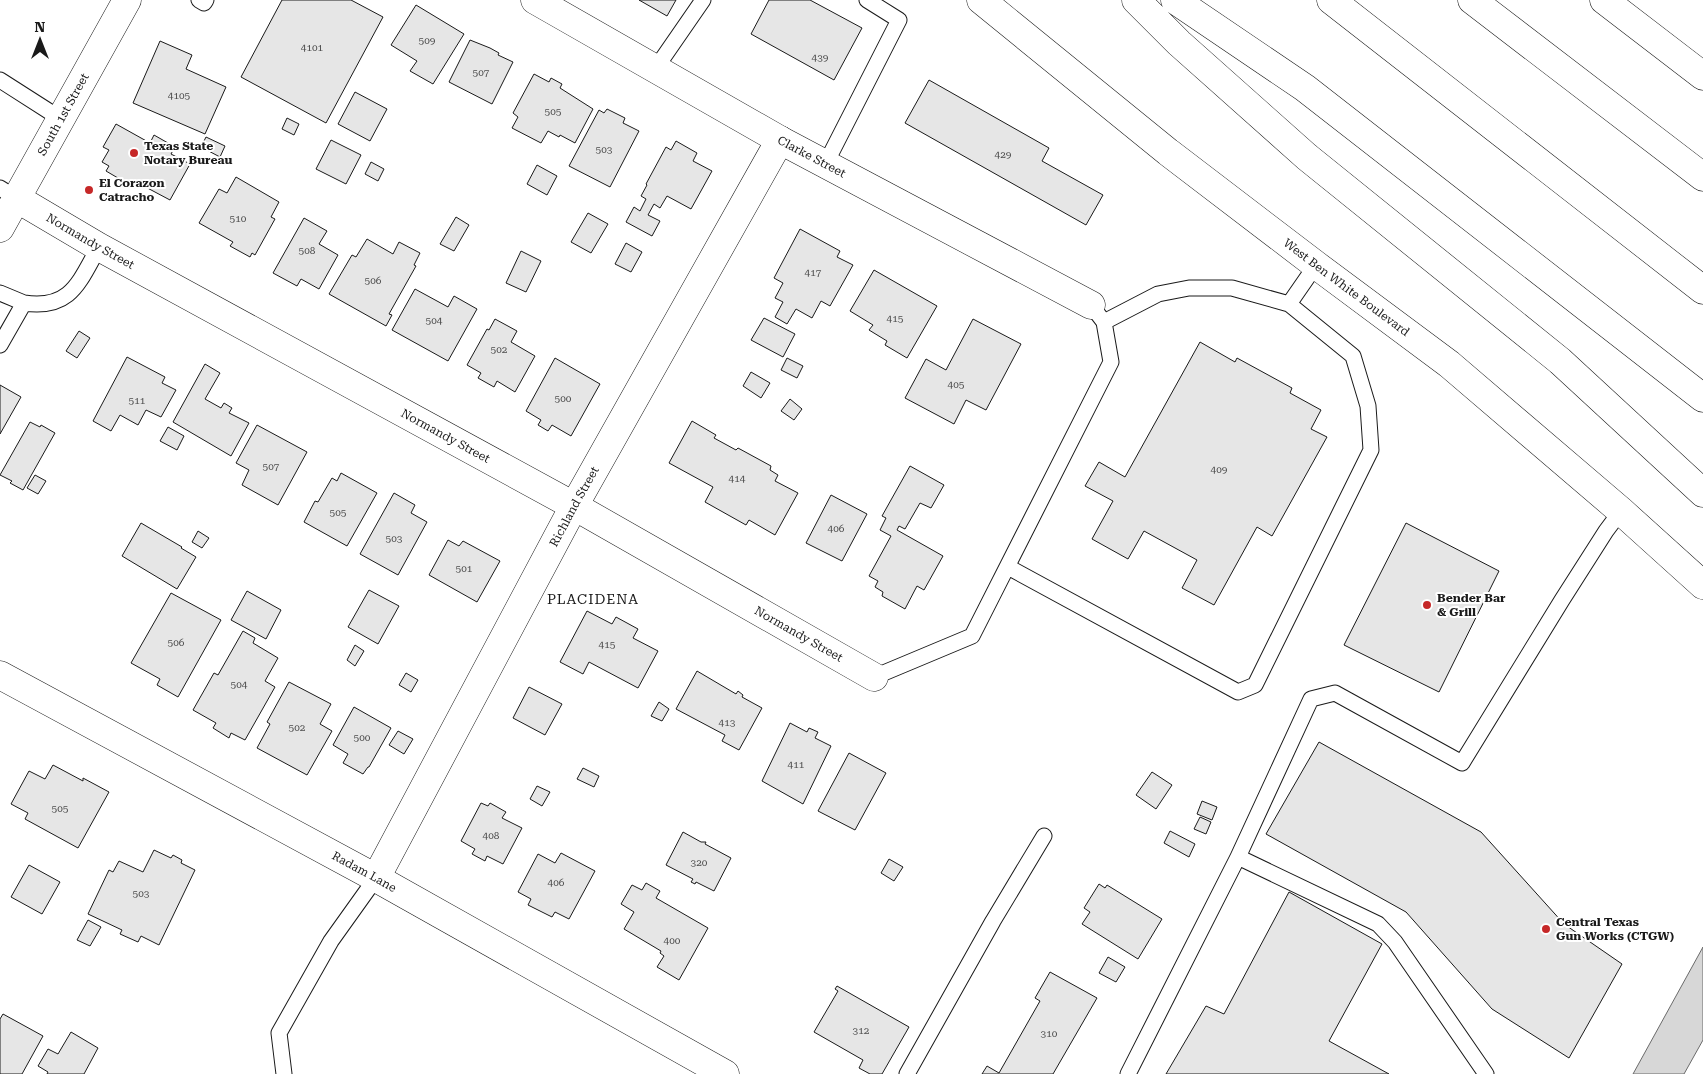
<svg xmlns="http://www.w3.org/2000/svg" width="1703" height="1074" viewBox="0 0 1703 1074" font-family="'Roboto Serif',serif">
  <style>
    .water { fill: #d7d7d7; stroke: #6a6a6a }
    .building { fill: #e6e6e6; stroke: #1a1a1a }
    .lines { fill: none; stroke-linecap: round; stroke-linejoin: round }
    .lane-casing { stroke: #1a1a1a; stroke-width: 17 }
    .street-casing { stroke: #1a1a1a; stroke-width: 29 }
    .secondary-casing { stroke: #1a1a1a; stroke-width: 29 }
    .highway-casing { stroke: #1a1a1a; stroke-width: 29 }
    .lane { stroke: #fff; stroke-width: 15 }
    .street { stroke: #fff; stroke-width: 28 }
    .secondary { stroke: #fff; stroke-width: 28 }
    .highway { stroke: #fff; stroke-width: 28 }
    .poi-dot { fill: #c62828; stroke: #fff; stroke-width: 2 }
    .labels { text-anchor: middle; stroke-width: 4; stroke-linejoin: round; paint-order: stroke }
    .number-label { font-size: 10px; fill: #4d4d4d }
    .street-label { font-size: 12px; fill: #1a1a1a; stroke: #fff }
    .poi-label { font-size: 12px; font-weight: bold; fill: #1a1a1a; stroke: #fff; text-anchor: start }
    .neighbourhood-label { font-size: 14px; letter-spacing: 1px; fill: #1a1a1a; stroke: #fff }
  </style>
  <rect width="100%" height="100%" fill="#fff"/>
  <!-- water -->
  <path class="water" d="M1703,947v93l-19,34h-51z"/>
  <!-- building -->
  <path class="building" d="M282,0h69l32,17 -57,106 -85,-46z
    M639,0h37l-9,16z
    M769,0h41l52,28 -28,52 -83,-46z
    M416,5l48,29 -31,50 -23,-13 7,-10 -26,-16z
    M470,40l20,8 9,5 -1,2 15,7 -21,42 -43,-22z
    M160,41l32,14 -6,14 40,18 -21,47 -72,-31z
    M534,74l15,8 2,-4 11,6 -2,4 33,21 -18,34 -15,-8 -1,2 -11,-6 -7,12 -29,-15 6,-11 -5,-4z
    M929,80l120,68 -7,13 61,34 -17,30 -181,-102z
    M355,92l32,17 -17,32 -32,-17z
    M607,109l18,9 -2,5 16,8 -29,56 -41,-21 30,-56 5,3z
    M287,118l12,6 -5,11 -12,-6z
    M116,124l34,19 4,-8 21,12 -4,7 19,10 -20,36 -32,-17 -3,5 -29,-17 3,-5 -7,-4 7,-12 -6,-3z
    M206,137l19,9 -5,11 -19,-10z
    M331,140l30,15 -15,29 -30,-15z
    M676,141l21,12 -4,8 19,10 -21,38 -24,-13 -7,12 -6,-4 -6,11 12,6 -8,15 -26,-14 8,-15 6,4 6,-12 -5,-3 6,-11 -1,-1 20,-37 5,3z
    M371,162l13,7 -6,12 -13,-7z
    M537,165l20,11 -10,19 -20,-11z
    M236,177l43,25 -8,15 4,2 -20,36 -3,-2 -2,4 -20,-11 3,-4 -34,-19 20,-34 8,4z
    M588,213l20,11 -17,29 -20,-11z
    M456,217l13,8 -15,26 -14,-7z
    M304,218l23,13 -8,13 19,11 -19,34 -18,-10 -4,7 -24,-13z
    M800,229l40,22 -3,6 16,8 -23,41 -9,-5 -9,17 -16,-9 -9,15 -12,-7 8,-15 -8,-4 8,-15 -9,-5z
    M367,239l26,15 6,-12 21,11 -6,12 2,1 -27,48 3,1 -6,11 -57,-32 23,-39 4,2z
    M626,243l16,9 -11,20 -16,-8z
    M521,251l20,10 -15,31 -20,-9z
    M874,270l63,36 -30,52 -22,-13 2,-4 -18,-11 4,-5 -23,-14z
    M415,289l33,18 6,-11 23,13 -29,52 -56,-31z
    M764,318l31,16 -12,23 -32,-17z
    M495,319l22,12 -6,11 24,14 -20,36 -18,-11 -3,6 -16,-9 3,-5 -14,-8 20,-36 2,1z
    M973,319l48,25 -35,66 -20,-10 -12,24 -49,-26 21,-39 20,11z
    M79,331l11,7 -13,20 -11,-7z
    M1200,342l35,20 2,-4 55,30 -2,5 31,17 -10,19 16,8 -55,99 -15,-9 -43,78 -32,-17 15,-28 -53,-29 -16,28 -36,-20 21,-38 -28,-15 14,-24 26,15z
    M127,357l38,20 -3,6 14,7 -15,27 -15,-7 -8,15 -18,-10 -9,16 -18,-10z
    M555,358l45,26 -29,52 -19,-11 -4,6 -10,-6 3,-5 -15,-9z
    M787,358l16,8 -6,12 -16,-8z
    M205,364l15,9 -15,26 16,9 3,-5 8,5 -3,5 20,10 -18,33 -58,-34z
    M751,372l19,11 -9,15 -18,-12z
    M0,385l21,12 -21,37z
    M790,399l12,10 -8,11 -13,-9z
    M692,421l24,14 -2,3 22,12 2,-2 33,18 -1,4 8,5 -3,6 23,12 -23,42 -26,-15 -3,5 -41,-23 8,-15 -44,-24z
    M30,422l10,5 1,-2 14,8 -32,57 -13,-7 2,-2 -12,-6z
    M257,425l50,27 -29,53 -36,-20 7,-15 -13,-7z
    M168,427l16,9 -7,14 -17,-9z
    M910,466l34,19 -13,23 -11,-5 -15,26 -6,-3 -2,4 46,26 -19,34 -7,-4 -12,23 -23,-13 1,-4 -8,-5 3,-6 -9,-5 22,-40 -11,-6 6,-12 -4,-2z
    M341,473l36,20 -30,53 -43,-24 11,-21 3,1 14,-24 5,3z
    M35,475l11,6 -8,13 -11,-6z
    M394,493l21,12 -4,8 16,9 -29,53 -38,-21z
    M831,495l36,19 -25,47 -36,-18z
    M141,523l41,24 -1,1 15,9 -19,32 -55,-33z
    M1406,523l93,48 -60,121 -95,-47z
    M198,531l11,7 -7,10 -10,-6z
    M448,540l11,6 4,-5 37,20 -23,41 -48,-27z
    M369,590l30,16 -21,38 -30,-17z
    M247,591l34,19 -15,29 -35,-19z
    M171,593l50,27 -43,77 -21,-12 3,-6 -29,-16z
    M587,611l25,13 4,-7 22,12 -5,9 25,13 -20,37 -49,-26 -6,12 -23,-12z
    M243,631l12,7 -2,5 25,15 -13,23 10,6 -30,53 -14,-7 -2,5 -16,-10 3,-5 -23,-13 21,-37 4,2z
    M355,645l9,6 -9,15 -8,-6z
    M697,671l39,23 2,-3 5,4 -1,2 20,11 -23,42 -17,-9 3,-6 -49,-26z
    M406,673l12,7 -7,12 -12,-7z
    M289,682l42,22 -11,20 12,7 -25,44 -50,-27 13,-24 -3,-2z
    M529,687l33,17 -17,31 -32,-17z
    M659,702l10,7 -7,12 -11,-5z
    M354,707l37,21 -22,39h-1l-5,7 -20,-11 5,-9 -15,-9z
    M790,723l17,9 2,-4 9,4 -3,6 16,8 -28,58 -41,-23z
    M398,731l15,8 -9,15 -15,-9z
    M1319,742l162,90 83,92 58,40 -53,94 -77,-49 -86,-97 -140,-78z
    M849,753l37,20 -31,57 -37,-19z
    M53,765l30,16v-3l26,14 -31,56 -53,-29 3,-6 -17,-9 18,-33 16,8z
    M583,768l16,8 -5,11 -17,-8z
    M1152,772l20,13 -16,24 -20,-14z
    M537,786l13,6 -8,14 -12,-7z
    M1202,801l15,6 -5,13 -15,-6z
    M481,803l7,3 2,-3 16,9 -4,6 20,10 -19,36 -16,-8 -2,5 -13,-7 3,-5 -14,-8z
    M1200,817l11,5 -5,12 -12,-5z
    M1170,831l25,13 -6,13 -25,-14z
    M683,832l18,10h5l-1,2 26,14 -17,33 -18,-9 -1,2 -4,-2 2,-3 -27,-14z
    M154,850l17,8 2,-3 9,5 -1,3 14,7 -36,75 -18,-9 -3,6 -18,-8 2,-4 -34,-16 21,-44 4,2 6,-11 24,11z
    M561,853l34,18 -26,48 -14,-7 -3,5 -24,-12 3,-6 -13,-7 20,-38 17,9z
    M889,859l14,8 -9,14 -13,-8z
    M29,865l31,17 -18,32 -31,-17z
    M646,883l14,8 -4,7 52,30 -29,52 -22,-13 7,-11 -4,-3 1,-2 -37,-22 10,-17 -13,-8 11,-19 10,5z
    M1099,884l6,4 2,-3 55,34 -24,40 -56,-35 8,-12 -6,-4z
    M1289,892l93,52 -53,97 60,33h-223l40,-68 18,8z
    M88,920l13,7 -11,19 -13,-6z
    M1108,957l17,10 -9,15 -17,-9z
    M1050,972l47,26 -44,76h-71l5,-8 12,7 41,-72 -5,-3z
    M837,986l72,41 -27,47h-12l-11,-6 4,-8 -49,-28 24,-41 -3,-2z
    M3,1014l40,22 -21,38h-22v-55z
    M71,1032l27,16 -14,26h-37l1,-2 -10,-6 10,-17 10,5z"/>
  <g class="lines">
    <defs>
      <path id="lane" d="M199,0l5,3 2,-3
        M656,68l47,-68
        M0,80l61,39
        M826,163l73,-143 -32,-20
        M0,188l16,10
        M0,293l24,10
        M1104,322l54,-28 31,-6h43l57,16
        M0,345l24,-42c47,7 55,-21 75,-56
        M1008,567l230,125 17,-7 116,-235 -3,-44 -15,-50 -64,-52 27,-39
        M874,677l98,-41 139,-274 -7,-40 -13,-17
        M1238,857l140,67 17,18 91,132
        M284,1074l-5,-41 52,-92 45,-63
        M907,1074l86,-153 51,-85
        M1128,1074l110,-217 73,-158 24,-6 127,70 100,-163 44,-69 15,-20"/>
      <g id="street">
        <path id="s1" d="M535,0l245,140 311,165"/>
        <path id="s2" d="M16,198l83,49 475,259 300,171"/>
        <path id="s3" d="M0,675l376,203 349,196"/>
        <path id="s4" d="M376,878l198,-372 206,-366"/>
      </g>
      <g id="secondary">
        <path id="s5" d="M981,0l187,152 148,113 133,99 172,147 82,74"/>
        <path id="s6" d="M0,228l127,-228"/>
      </g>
      <path id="highway" d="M1136,0l43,43 128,114 253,204 143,132
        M1175,0l130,88 398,310
        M1331,0l372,290
        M1472,0l231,177
        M1604,0l99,76"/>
    </defs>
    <!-- lane casing -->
    <use href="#lane" class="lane-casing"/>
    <!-- street casing -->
    <use href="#street" class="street-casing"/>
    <!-- secondary casing -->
    <use href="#secondary" class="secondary-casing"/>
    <!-- highway casing -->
    <use href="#highway" class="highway-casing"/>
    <!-- lane -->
    <use href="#lane" class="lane"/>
    <!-- street -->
    <use href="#street" class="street"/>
    <!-- secondary -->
    <use href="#secondary" class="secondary"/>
    <!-- highway -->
    <use href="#highway" class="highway"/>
  </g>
  <!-- markers -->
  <g class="poi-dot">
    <circle cx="134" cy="153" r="5"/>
    <circle cx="89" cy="190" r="5"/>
    <circle cx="1427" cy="605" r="5"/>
    <circle cx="1546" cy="929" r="5"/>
  </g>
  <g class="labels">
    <!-- number labels -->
    <g class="number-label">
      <text x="427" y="44">509</text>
      <text x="312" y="51">4101</text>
      <text x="820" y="61">439</text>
      <text x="481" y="76">507</text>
      <text x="179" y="99">4105</text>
      <text x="553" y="115">505</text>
      <text x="604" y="153">503</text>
      <text x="1003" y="158">429</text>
      <text x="238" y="222">510</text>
      <text x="307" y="254">508</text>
      <text x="813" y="276">417</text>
      <text x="373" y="284">506</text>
      <text x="895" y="322">415</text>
      <text x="434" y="324">504</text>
      <text x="499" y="353">502</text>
      <text x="956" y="388">405</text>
      <text x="563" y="402">500</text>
      <text x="137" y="404">511</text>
      <text x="271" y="470">507</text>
      <text x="1219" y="473">409</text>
      <text x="737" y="482">414</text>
      <text x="338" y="516">505</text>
      <text x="836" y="532">406</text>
      <text x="394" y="542">503</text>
      <text x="464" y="572">501</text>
      <text x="176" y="646">506</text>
      <text x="607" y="648">415</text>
      <text x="239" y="688">504</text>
      <text x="727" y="726">413</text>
      <text x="297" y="731">502</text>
      <text x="362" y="741">500</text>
      <text x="796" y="768">411</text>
      <text x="60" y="812">505</text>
      <text x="491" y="839">408</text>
      <text x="699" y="866">320</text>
      <text x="556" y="886">406</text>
      <text x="141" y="897">503</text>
      <text x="672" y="944">400</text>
      <text x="861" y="1034">312</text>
      <text x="1049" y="1037">310</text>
    </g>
    <!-- street labels -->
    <g class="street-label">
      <text dy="4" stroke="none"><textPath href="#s6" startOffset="130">South 1st Street</textPath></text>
      <text dy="4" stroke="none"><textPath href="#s1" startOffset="318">Clarke Street</textPath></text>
      <text dy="4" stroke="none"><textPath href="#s2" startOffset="86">Normandy Street</textPath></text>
      <text dy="4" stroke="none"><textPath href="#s5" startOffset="465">West Ben White Boulevard</textPath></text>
      <text dy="4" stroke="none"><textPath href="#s2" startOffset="491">Normandy Street</textPath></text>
      <text dy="4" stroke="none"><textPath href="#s4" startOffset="421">Richland Street</textPath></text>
      <text dy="4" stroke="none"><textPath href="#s2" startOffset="896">Normandy Street</textPath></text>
      <text dy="4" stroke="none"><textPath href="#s3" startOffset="414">Radam Lane</textPath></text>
    </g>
    <!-- poi labels -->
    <g class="poi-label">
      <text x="144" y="150">Texas State<tspan x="144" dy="14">Notary Bureau</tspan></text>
      <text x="99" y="187">El Corazon<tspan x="99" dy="14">Catracho</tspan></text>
      <text x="1437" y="602">Bender Bar<tspan x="1437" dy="14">&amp; Grill</tspan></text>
      <text x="1556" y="926">Central Texas<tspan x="1556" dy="14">Gun Works (CTGW)</tspan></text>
    </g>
    <!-- neighbourhood labels -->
    <g class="neighbourhood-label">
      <text x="593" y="604">PLACIDENA</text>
    </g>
  </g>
  <!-- north arrow -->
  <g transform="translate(40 40)" stroke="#ffffff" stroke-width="4" paint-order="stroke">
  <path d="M0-4L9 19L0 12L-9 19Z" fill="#1a1a1a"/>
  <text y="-8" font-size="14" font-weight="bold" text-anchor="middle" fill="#1a1a1a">N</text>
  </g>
</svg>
